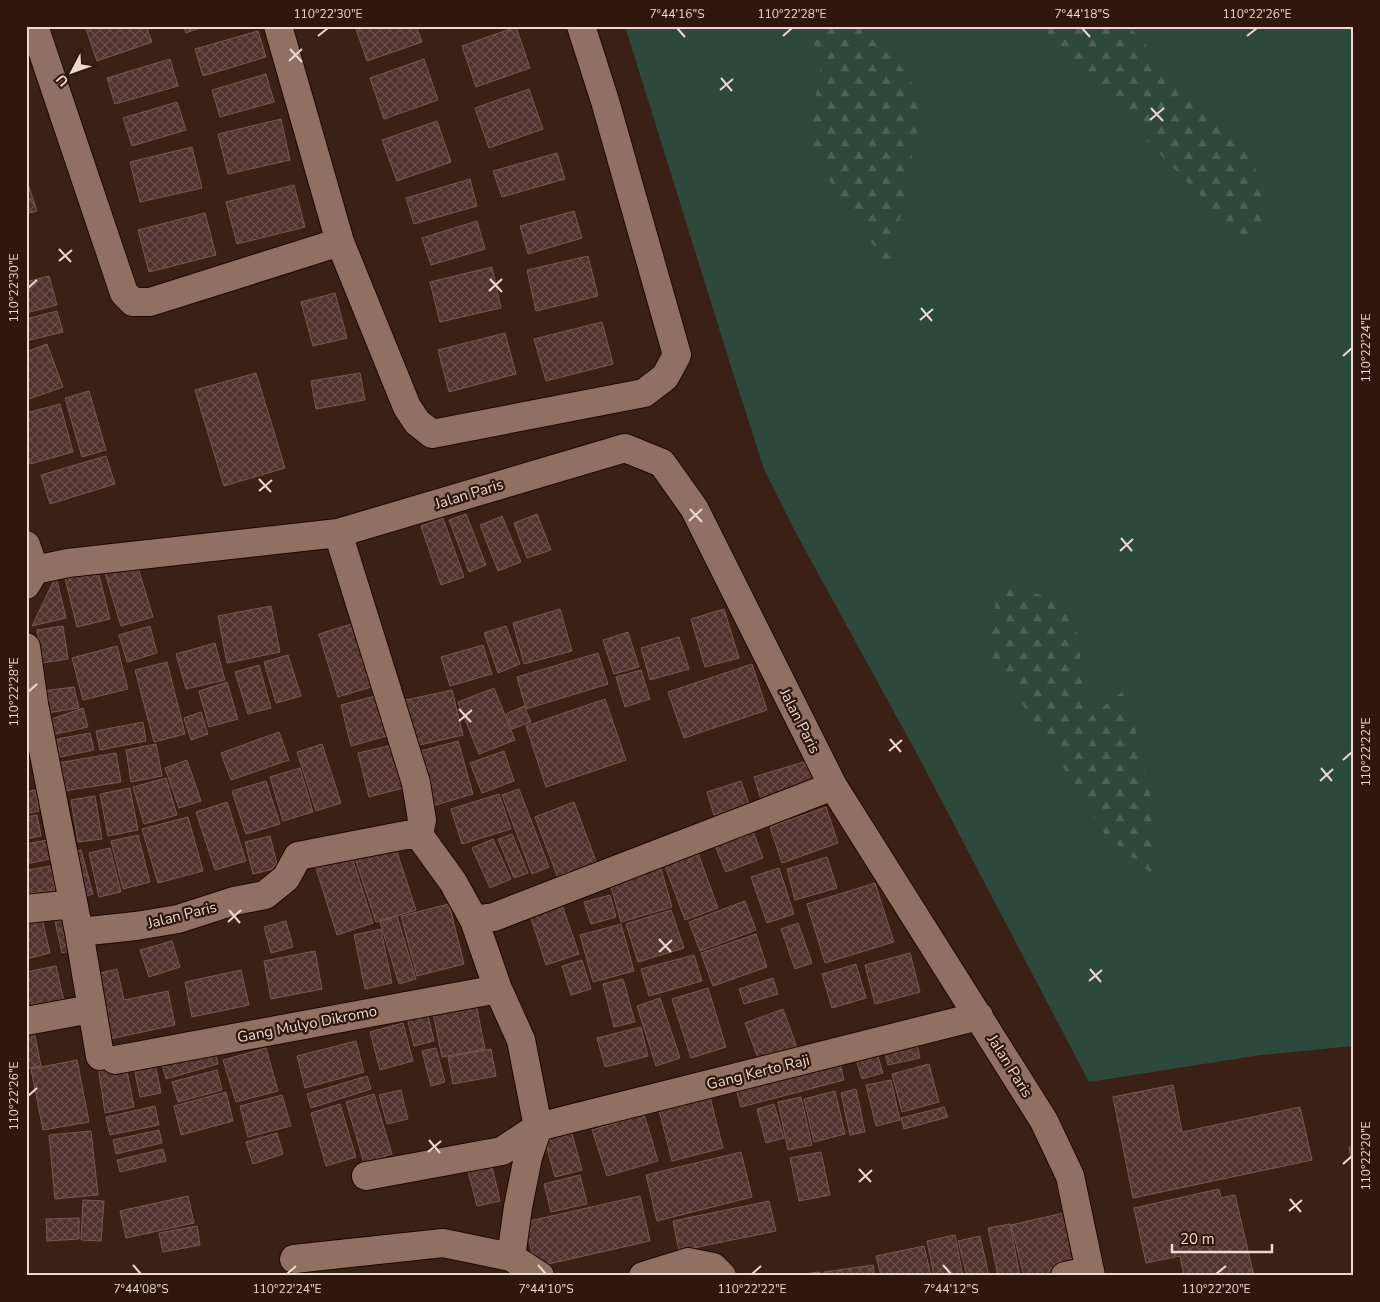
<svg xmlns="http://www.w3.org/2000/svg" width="1380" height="1302" viewBox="0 0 1380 1302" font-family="'Nunito Sans',sans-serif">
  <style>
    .green { fill: #2d493b }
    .forest { fill: url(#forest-firs) }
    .building { fill: url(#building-cross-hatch); stroke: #7a5853 }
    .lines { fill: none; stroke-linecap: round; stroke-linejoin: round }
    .minor-casing { stroke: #210802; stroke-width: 30 }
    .minor { stroke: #917064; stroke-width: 28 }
    .ticks { fill: none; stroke: #ebd8d1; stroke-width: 2 }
    .labels { text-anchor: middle; stroke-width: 4.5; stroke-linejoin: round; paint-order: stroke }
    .street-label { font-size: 15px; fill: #ebd8d1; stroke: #30160c }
    .neatline { fill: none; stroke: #ebd8d1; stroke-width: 2 }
    .ticks-label { font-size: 12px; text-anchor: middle; fill: #ebd8d1 }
  </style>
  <defs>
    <pattern id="forest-firs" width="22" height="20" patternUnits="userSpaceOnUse" patternTransform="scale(1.25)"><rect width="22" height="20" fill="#2d493b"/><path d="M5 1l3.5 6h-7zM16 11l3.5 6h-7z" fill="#4c6256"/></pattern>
    <pattern id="building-cross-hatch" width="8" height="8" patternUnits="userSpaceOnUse" patternTransform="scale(1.25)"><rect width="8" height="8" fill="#51322d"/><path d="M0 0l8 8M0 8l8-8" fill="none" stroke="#6a4f4a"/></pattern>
  </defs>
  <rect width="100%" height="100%" fill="#3b2016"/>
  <!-- green -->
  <path class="green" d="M625,26h729v1020l-93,9 -172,27 -173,-330 -119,-217 -33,-66 -36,-112z"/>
  <!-- forest -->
  <path class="forest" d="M808,26h65l50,74 -33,169 -46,-66 -36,-57 13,-82z
    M1041,26h88l56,65 64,53 18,73 -30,26 -28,-39 -90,-92z
    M1000,584l72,19 9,59 5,58 40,-31 29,127 2,62 -52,-43 -60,-97 -59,-89z"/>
  <!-- building -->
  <path class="building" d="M85,26h61l6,16 -55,19z
    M184,26h21l-19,7z
    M355,26h61l6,16 -55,19z
    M516,27l14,41 -54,19 -14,-41z
    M258,31l8,26 -63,19 -8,-27z
    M170,59l8,27 -63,18 -8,-26z
    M424,59l14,41 -54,19 -14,-41z
    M266,74l8,28 -54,15 -8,-27z
    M529,89l14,40 -54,19 -14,-40z
    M177,102l9,28 -54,16 -9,-28z
    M281,119l9,41 -62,14 -10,-40z
    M437,121l14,41 -54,19 -15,-41z
    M192,147l10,41 -62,14 -10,-40z
    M557,153l8,26 -63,18 -9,-26z
    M26,178l11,33 -11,3z
    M470,179l7,27 -63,18 -8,-26z
    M294,185l11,42 -68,17 -11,-42z
    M574,211l8,27 -54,16 -8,-28z
    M205,213l11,42 -67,17 -11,-42z
    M477,221l8,28 -54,16 -9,-27z
    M588,256l10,40 -62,15 -9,-41z
    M492,267l9,41 -61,14 -10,-40z
    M49,276l8,29 -31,8v-31z
    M335,293l12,45 -34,8 -12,-44z
    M57,311l6,21 -37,9v-22z
    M602,322l11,42 -67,17 -12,-42z
    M505,333l11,41 -67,18 -11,-42z
    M47,344l16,43 -37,13v-48z
    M256,373l29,95 -61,18 -29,-96z
    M360,373l5,27 -49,9 -5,-28z
    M89,391l17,59 -24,7 -17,-59z
    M60,404l13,48 -43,12 -4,-13v-38z
    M106,456l9,28 -65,20 -9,-29z
    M466,514l20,51 -17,7 -20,-52z
    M537,514l14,36 -24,8 -13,-35z
    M502,516l19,46 -23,9 -18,-46z
    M443,518l21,59 -23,8 -20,-59z
    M136,561l17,56 -32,9 -17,-56z
    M98,571l12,48 -33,8 -12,-49z
    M56,576l10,42 -34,8z
    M271,606l9,46 -53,11 -9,-47z
    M560,609l12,42 -48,13 -11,-41z
    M724,609l15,49 -34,9 -14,-48z
    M358,622l20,63 -40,12 -19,-63z
    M63,626l5,33 -26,4 -5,-33z
    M150,626l7,27 -30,9 -8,-27z
    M506,626l14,38 -22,9 -14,-40z
    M628,632l11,35 -25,7 -11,-34z
    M679,637l10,32 -39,11 -9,-32z
    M215,643l10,37 -39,9 -10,-35z
    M483,645l9,29 -42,12 -9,-29z
    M117,646l11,43 -45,11 -11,-42z
    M598,653l10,31 -82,25 -9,-32z
    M288,655l13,41 -25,7 -12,-41z
    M167,662l18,72 -31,8 -19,-72z
    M752,664l15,46 -83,28 -16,-46z
    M259,665l12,43 -23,6 -13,-42z
    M641,670l9,29 -25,8 -9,-30z
    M227,682l11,37 -29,8 -10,-36z
    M74,687l5,21 -38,6 1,-23z
    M494,688l21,52 -36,14 -21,-52z
    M452,690l11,45 -52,12 -10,-46z
    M383,694l11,40 -43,12 -10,-41z
    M605,699l21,61 -80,27 -20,-61z
    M524,706l7,16 -19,7 -6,-15z
    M83,708l5,19 -41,9 -4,-14z
    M201,712l7,22 -17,6 -7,-22z
    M143,722l3,19 -46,9 -4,-19z
    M279,732l10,28 -58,20 -10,-27z
    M90,733l4,17 -34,7 -3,-18z
    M458,741l15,53 -44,13 -16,-54z
    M156,744l6,32 -31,6 -5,-32z
    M322,744l19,59 -25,8 -19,-59z
    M397,744l10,43 -38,10 -11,-44z
    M504,751l10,30 -32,12 -12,-30z
    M116,753l5,29 -64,10 -5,-28z
    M187,760l14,41 -22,7 -14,-40z
    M810,760l9,26 -57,17 -8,-26z
    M300,768l13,44 -30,9 -13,-44z
    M166,778l11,37 -33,9 -11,-37z
    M266,781l14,43 -34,10 -14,-43z
    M741,781l8,23 -35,11 -7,-23z
    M130,788l8,42 -30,6 -8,-42z
    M519,789l30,78 -17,7 -30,-79z
    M35,790l4,21 -13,3v-22z
    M499,794l12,35 -49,15 -11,-35z
    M95,796l7,43 -24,3 -7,-42z
    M227,802l19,59 -31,9 -19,-58z
    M574,802l23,62 -39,14 -23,-61z
    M826,807l12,36 -56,20 -12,-36z
    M37,815l4,21 -15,3v-22z
    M188,817l15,54 -45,12 -16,-54z
    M753,831l10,27 -37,14 -11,-26z
    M512,834l16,39 -14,5 -16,-39z
    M138,835l12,47 -27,7 -12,-48z
    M270,836l8,32 -25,6 -8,-32z
    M493,839l18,40 -21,9 -18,-40z
    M47,840l3,19 -24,5v-20z
    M394,843l22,67 -40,12 -22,-67z
    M695,845l23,63 -33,12 -23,-62z
    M110,848l11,44 -22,5 -10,-44z
    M81,850l12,44 -19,6 -6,-46z
    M351,854l22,69 -36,12 -22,-70z
    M827,857l10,31 -42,12 -8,-31z
    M660,865l12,42 -51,15 -12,-42z
    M52,866l3,24 -29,4v-24z
    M779,868l15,46 -27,9 -16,-46z
    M875,883l19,59 -69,21 -18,-59z
    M610,895l6,22 -25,7 -7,-22z
    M745,901l11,29 -56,21 -11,-29z
    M449,904l15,60 -47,12 -16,-60z
    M562,905l17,49 -33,11 -16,-50z
    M68,909l9,40 -15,4 -9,-41z
    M671,910l13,38 -46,14 -12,-38z
    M397,916l19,63 -17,5 -19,-62z
    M42,918l8,35 -24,6v-37z
    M286,921l7,26 -22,6 -7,-26z
    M798,923l14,40 -17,6 -14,-40z
    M621,924l13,47 -41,11 -13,-47z
    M381,929l11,54 -27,6 -11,-54z
    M756,934l11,33 -54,19 -12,-33z
    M172,941l8,26 -31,10 -9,-27z
    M315,951l7,38 -51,10 -7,-38z
    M910,953l10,39 -45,12 -10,-39z
    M694,955l8,26 -53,15 -8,-27z
    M582,960l9,29 -20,6 -9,-29z
    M856,964l10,34 -34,10 -10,-34z
    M56,966l9,40 -39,8v-42z
    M117,969l7,31 44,-9 7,34 -65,14 -14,-65z
    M241,970l8,35 -57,12 -7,-35z
    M773,978l5,16 -34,10 -5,-15z
    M623,979l12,43 -21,5 -11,-43z
    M708,988l18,59 -35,11 -19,-59z
    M660,998l20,60 -24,8 -19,-60z
    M476,1004l9,45 -43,8 -9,-44z
    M426,1008l8,33 -20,5 -8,-33z
    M783,1009l16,44 -38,13 -16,-43z
    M32,1021l9,45 -15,3v-46z
    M403,1023l10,38 -33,9 -10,-38z
    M641,1027l7,29 -43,11 -8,-29z
    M356,1041l8,31 -59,16 -8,-32z
    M917,1045l3,13 -32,7 -3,-13z
    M266,1048l12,43 -42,11 -13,-42z
    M436,1048l9,34 -14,4 -9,-35z
    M214,1049l4,15 -52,15 -4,-15z
    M491,1049l5,27 -43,8 -5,-27z
    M876,1050l7,23 -21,6 -7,-23z
    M153,1054l8,39 -21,4 -8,-39z
    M838,1055l6,25 -103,27 -7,-25z
    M77,1060l12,62 -46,8 -12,-61z
    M929,1064l10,38 -37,10 -10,-38z
    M98,1066h28l8,41 -29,6z
    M217,1070l5,20 -44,12 -6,-20z
    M367,1076l4,13 -60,19 -4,-14z
    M891,1080l9,40 -24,6 -10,-41z
    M1173,1085l9,47 118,-25 12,53 -179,38 -20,-101z
    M856,1089l9,43 -15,3 -9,-42z
    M401,1090l7,29 -21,5 -8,-29z
    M835,1091l10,43 -31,8 -10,-43z
    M226,1092l7,29 -52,14 -7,-29z
    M709,1093l14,55 -51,13 -14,-55z
    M374,1094l18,60 -28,9 -18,-61z
    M282,1095l9,31 -43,11 -8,-31z
    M801,1097l11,48 -24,5 -10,-48z
    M340,1104l16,53 -30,9 -15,-53z
    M774,1104l10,34 -18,5 -9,-34z
    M155,1106l4,19 -49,10 -4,-18z
    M944,1107l4,10 -44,12 -3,-11z
    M644,1114l14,47 -51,15 -15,-46z
    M569,1123l13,47 -27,7 -13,-47z
    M159,1130l3,13 -46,11 -3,-14z
    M91,1131l7,64 -43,4 -6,-64z
    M277,1133l6,21 -30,10 -7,-22z
    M1354,1146v26l-5,-25z
    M163,1149l3,12 -46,11 -3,-12z
    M741,1152l11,45 -95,24 -11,-46z
    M821,1152l9,43 -31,6 -9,-43z
    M492,1166l8,35 -23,5 -9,-35z
    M580,1175l7,29 -36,8 -7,-28z
    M1219,1189l2,9 14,-3 19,81h-70l-4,-20 -34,7 -12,-55z
    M188,1196l6,27 -68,15 -6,-27z
    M640,1196l10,45 -115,26 -10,-45z
    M83,1200l21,1 -3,40 -20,-1z
    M769,1201l7,30 -97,20 -6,-30z
    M1072,1211l13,54 -46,11h-15l-13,-51z
    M79,1218v21l-32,2 -1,-22z
    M1010,1224l10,52h-22l-10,-48z
    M197,1226l3,19 -37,7 -4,-19z
    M955,1235l8,41h-29l-7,-35z
    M980,1236l9,40h-22l-9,-35z
    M924,1246l7,30h-50l-5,-20z
    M873,1265l2,11h-51v-4z
    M820,1272v4h-34z"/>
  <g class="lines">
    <defs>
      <path id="minor" d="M34,26l90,267 9,9h17l190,-60
        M278,26l62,216 67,165 10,15 15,12 212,-41 21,-16 12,-22 -72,-254 -24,-75
        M26,545l9,25
        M26,585l9,-15 33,-7 270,-30 287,-85 37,15 32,45 139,278 211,335 26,55 21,100
        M26,647l8,57 45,228 21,124
        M419,835l34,47 21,38 24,69 23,51 17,87 -10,30 -10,50 -7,50 29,19
        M26,909l47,-5
        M474,920l20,-3 339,-131
        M79,932l57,-6 42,-7 56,-18 31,-6 21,-17 12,-22 108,-21h13l3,-15 -6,-37 -78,-250
        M26,1021l65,-12
        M115,1060l383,-71
        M366,1176l136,-25 36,-24 441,-111
        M294,1259l149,-16 68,14
        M643,1276l45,-14 25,5 9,9
        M1065,1276l24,-5"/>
    </defs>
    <!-- minor casing -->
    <use href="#minor" class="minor-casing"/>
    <!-- minor -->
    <use href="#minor" class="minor"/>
  </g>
  <!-- ticks -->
  <path class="ticks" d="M677,28l8,9M1082,28l8,9M318,36l10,-8M783,36l9,-8M1247,36l10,-8M290,49l12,13M289,61l13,-12M721,78l11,13M720,90l13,-11M1151,108l12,13M1150,120l14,-12M59,249l12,13M59,261l13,-11M490,279l12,13M28,288l9,-8M489,291l13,-12M921,308l11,13M920,320l13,-11M1343,356l9,-8M259,479l12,13M259,491l13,-11M690,509l12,13M689,521l13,-12M1121,538l11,13M1120,551l13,-12M28,692l9,-8M459,709l12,13M459,721l13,-11M890,739l11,13M889,751l13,-11M1343,760l9,-8M1321,768l11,13M1320,781l13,-12M229,910l11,13M228,922l13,-12M659,939l12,13M659,952l13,-12M1090,969l11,13M1089,981l13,-11M28,1096l9,-8M429,1140l11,13M428,1152l13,-11M1343,1164l9,-8M859,1169l12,13M859,1182l13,-12M1290,1199l11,13M1289,1211l13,-11M133,1265l8,9M538,1265l8,9M943,1265l8,9M287,1274l9,-8M752,1274l9,-8M1216,1274l10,-8"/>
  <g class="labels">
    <!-- street labels -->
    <g class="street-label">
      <text transform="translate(469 494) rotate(-17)" y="5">Jalan Paris</text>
      <text transform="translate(800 721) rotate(63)" y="5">Jalan Paris</text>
      <text transform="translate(182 915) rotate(-14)" y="5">Jalan Paris</text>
      <text transform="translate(307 1024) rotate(-11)" y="5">Gang Mulyo Dikromo</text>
      <text transform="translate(1010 1066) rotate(58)" y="5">Jalan Paris</text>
      <text transform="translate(758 1072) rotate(-14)" y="5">Gang Kerto Raji</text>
    </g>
  </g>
  <!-- border -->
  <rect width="1380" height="1302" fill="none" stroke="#30160c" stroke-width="55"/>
  <!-- north arrow -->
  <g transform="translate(72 72) rotate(229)" stroke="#30160c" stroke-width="4" paint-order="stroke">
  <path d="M0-4L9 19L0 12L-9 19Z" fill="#ebd8d1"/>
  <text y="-8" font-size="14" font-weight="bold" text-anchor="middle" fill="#ebd8d1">U</text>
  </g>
  <!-- scale -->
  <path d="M1172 1244v8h100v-8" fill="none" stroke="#ebd8d1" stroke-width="2.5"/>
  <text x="1180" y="1244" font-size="15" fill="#ebd8d1" stroke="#30160c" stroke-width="4" paint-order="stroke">20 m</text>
  <rect x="28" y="28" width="1324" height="1246" class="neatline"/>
  <g class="ticks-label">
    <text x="328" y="18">110°22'30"E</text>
    <text x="677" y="18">7°44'16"S</text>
    <text x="792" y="18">110°22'28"E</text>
    <text x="1082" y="18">7°44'18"S</text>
    <text x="1257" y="18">110°22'26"E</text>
    <text transform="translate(14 288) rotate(-90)" y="4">110°22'30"E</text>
    <text transform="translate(1366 348) rotate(-90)" y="4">110°22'24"E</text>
    <text transform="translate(14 692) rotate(-90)" y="4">110°22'28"E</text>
    <text transform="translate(1366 752) rotate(-90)" y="4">110°22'22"E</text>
    <text transform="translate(14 1096) rotate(-90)" y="4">110°22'26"E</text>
    <text transform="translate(1366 1156) rotate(-90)" y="4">110°22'20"E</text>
    <text x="141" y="1293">7°44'08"S</text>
    <text x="287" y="1293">110°22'24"E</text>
    <text x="546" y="1293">7°44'10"S</text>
    <text x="752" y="1293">110°22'22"E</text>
    <text x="951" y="1293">7°44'12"S</text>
    <text x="1216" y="1293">110°22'20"E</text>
  </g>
</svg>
